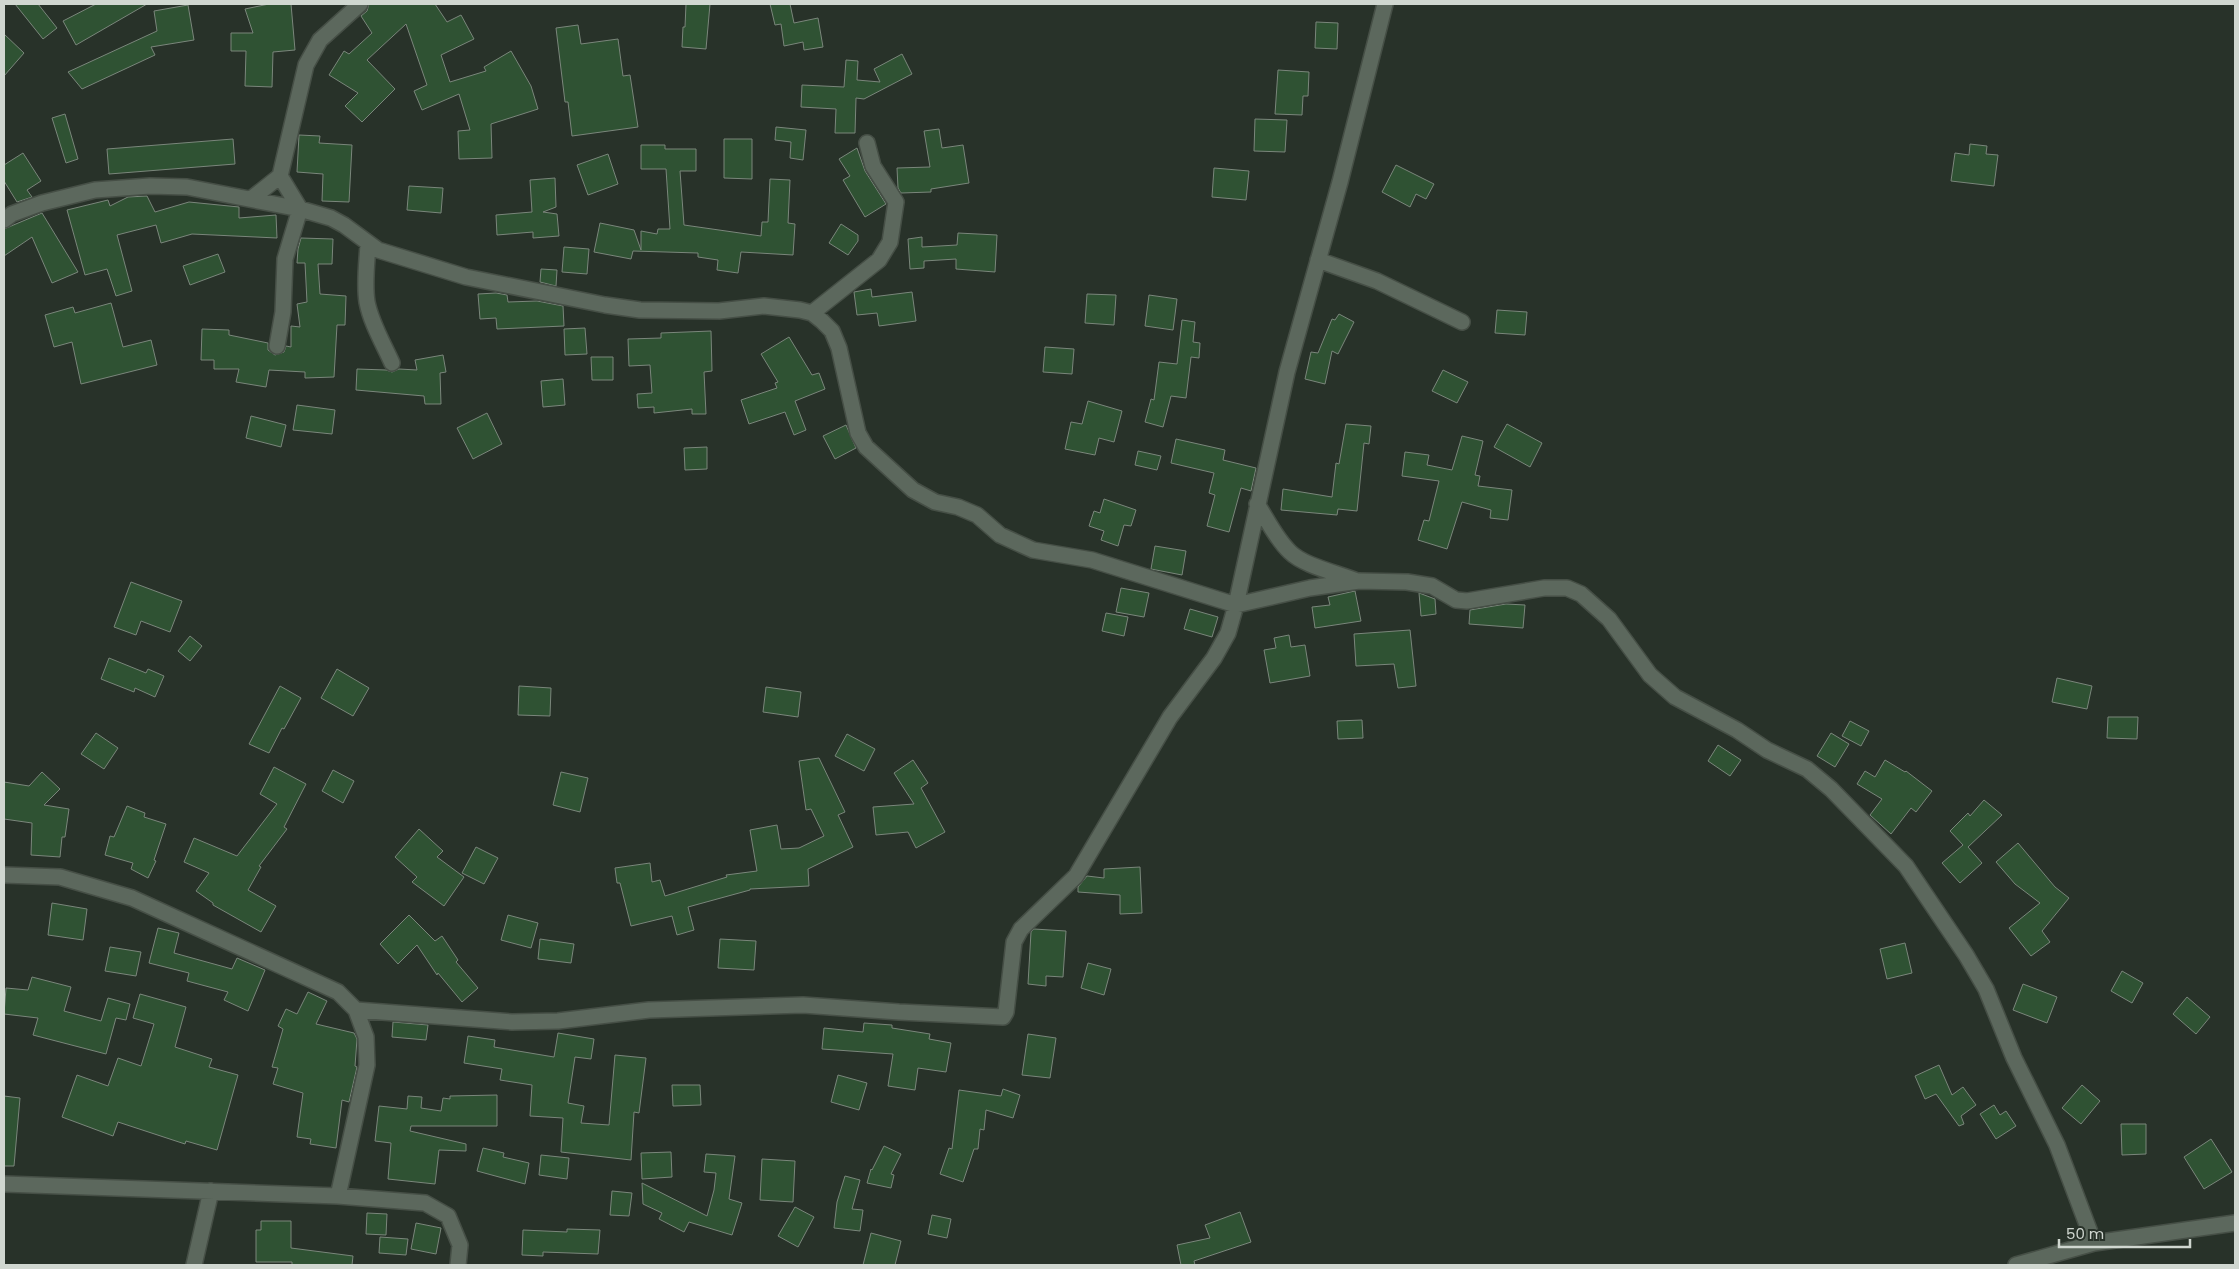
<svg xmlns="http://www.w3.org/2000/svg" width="2239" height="1269" viewBox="0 0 2239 1269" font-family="Poppins,sans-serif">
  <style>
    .building { fill: #2f5233; stroke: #7a867b }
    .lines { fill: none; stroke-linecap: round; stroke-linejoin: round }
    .minor-casing { stroke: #464f46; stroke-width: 18 }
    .minor { stroke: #5c685d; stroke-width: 15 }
  </style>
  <rect width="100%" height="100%" fill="#283229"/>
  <!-- building -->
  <path class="building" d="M15,4h23l19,24 -14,11z
    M96,4h51l-71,41 -13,-24z
    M269,4h22l4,46 -22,2 -1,35 -27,-1 1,-35h-15v-18h22l-8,-24z
    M369,4h66l12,18 14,-7 13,24 -33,16 9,27 36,-11 -2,-4 27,-16 20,35 7,23 -47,15 1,34 -33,1 -1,-28 12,-1 -11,-36 -37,16 -8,-19 13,-6 -21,-61 -39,36 28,29 -33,33 -17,-16 13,-13 -29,-18 15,-24 5,3 23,-21 -11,-17 6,-5z
    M686,4h24l-4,45 -24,-2 1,-20h2z
    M770,4h20l4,19 24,-5 5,29 -19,3 -1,-8 -19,4 -3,-22 -6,1z
    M188,5l6,35 -43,7 4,8 -73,34 -14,-17 89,-41 -3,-20z
    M1316,22l22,1 -1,26 -22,-1z
    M578,25l3,19 37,-5 5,37 7,-1 8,52 -66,9 -4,-34h-3l-9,-74z
    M4,34l20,19 -20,23z
    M902,54l10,20 -48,25 -8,-1 -1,35h-20l1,-24 -35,-2 1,-22 42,2 2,-27 12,1 -1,19 23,2 -6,-13z
    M1278,70l31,2 -1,24h-5l-1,19 -27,-1z
    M65,114l13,45 -12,4 -14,-45z
    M1255,119l32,1 -2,32 -31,-1z
    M776,127l30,3 -3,30 -13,-2 1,-16 -16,-2z
    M939,129l3,19 21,-3 6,38 -38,6v3l-30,1 -3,-5 -1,-20 33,-1 -6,-36z
    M299,135l21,1 -1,7 33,2 -3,57 -27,-1 1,-27 -26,-2z
    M233,139l2,25 -126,10 -2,-25z
    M724,139h28v40l-28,-1z
    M1970,144l17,2 -1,8 12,1 -4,31 -43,-5 4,-28 14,2z
    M641,145h24v4h31v22h-16l4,54 77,11 1,-14h6l2,-43 20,1 -2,43 7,1 -2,31 -52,-3 -3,21 -21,-3 1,-10 -20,-3v-4l-65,-2 -2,8 -37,-7 6,-29 34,7 7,20v-19l16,3 1,-5h12l-4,-60h-25z
    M857,148l8,23 21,33 -21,13 -22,-37 7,-4 -11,-17z
    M23,153l18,28 -14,9 5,7 -15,5 -13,-21v-16z
    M608,154l10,30 -30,11 -11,-30z
    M1396,165l38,19 -8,15 -10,-5 -6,13 -28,-15z
    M1214,168l35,3 -3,29 -34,-3z
    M555,178l1,29 -13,5 14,2 2,22 -26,2v-6l-36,3 -1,-20 36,-3 -2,-32z
    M409,186l34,2 -2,25 -34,-3z
    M147,196l8,16 34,-10 50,5v11l37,-3 1,23 -85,-4 -31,9 -5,-18 -39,10 15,56 -16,5 -9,-27 -22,6 -18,-65 41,-10 2,6 18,-9z
    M42,213l36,59 -26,11 -20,-46 -28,19v-27z
    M841,224l17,11v6l-10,14 -19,-12z
    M958,233l39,2 -2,37 -39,-3v-10l-32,2v7l-14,1 -2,-30 14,-2v10l35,-2z
    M301,238l32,1 -1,25h-14l2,30 26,2 -1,29h-8l-3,52 -29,1v-6l-36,-2 -3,17 -30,-5 3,-13h-25v-9h-13l1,-31 27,1v5l39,8v7l7,5 9,-3 2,-6 5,1v-21l9,1 -3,-23 10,-2 -2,-39h-8l1,-14z
    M564,247l25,2 -2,25 -25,-2z
    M218,254l7,18 -35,13 -7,-19z
    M541,269l16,1 -1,16 -16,-4z
    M871,289l1,8 40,-5 4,29 -37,5 -2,-13 -20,2 -3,-23z
    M496,293l11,2 1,7 29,-1 26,5 1,20 -67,3 -1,-11 -16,1 -2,-25z
    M1087,294l29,1 -2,30 -29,-2z
    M1149,295l28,4 -4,31 -28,-4z
    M111,303l12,44 28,-7 6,25 -76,19 -9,-42 -18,5 -9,-32 28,-8 2,6z
    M1497,310l30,2 -2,23 -30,-2z
    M1339,314l15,8 -16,32 -6,-3 -7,33 -20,-5 6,-27 7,1 14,-34 3,1z
    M1182,320l13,2 -2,20 7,1 -1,15 -8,-1 -5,41 -15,-2 -8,31 -18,-5 6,-23 3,1 5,-38 18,2z
    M585,328l2,26 -22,1 -1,-26z
    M711,331l1,40 -8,1 2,42h-14v-5l-38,4v-6l-16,1 -1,-14 15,-1 -2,-28 -21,1 -1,-27 33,-1v-5z
    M789,337l23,38 7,-2 6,16 -30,12 11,29 -12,5 -9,-23 -36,12 -8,-24 36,-12 -2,-5 3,-1 -17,-28z
    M1045,347l29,2 -2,25 -29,-2z
    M443,355l3,17 -6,1 1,31h-16l-1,-8 -68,-6 1,-21 29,1 6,2 7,-3 18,1 -2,-10z
    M591,357h22v23h-21z
    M1443,370l25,12 -11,21 -25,-12z
    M563,379l2,26 -22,2 -2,-26z
    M1088,401l34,10 -8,31 -15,-4 -4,17 -30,-6 6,-27 11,2z
    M297,405l38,5 -3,24 -39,-4z
    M487,413l15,31 -29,15 -16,-31z
    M251,416l35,9 -5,22 -35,-9z
    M1346,424l25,2 -2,18 -5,-1 -7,68 -19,-2 -1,6 -56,-5 2,-21 49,8 4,-34 3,1z
    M1507,424l35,19 -12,24 -36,-20z
    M846,425l10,23 -21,11 -12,-23z
    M1462,436l21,5 -8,34 5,1 -2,10 34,4 -4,30 -18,-2 1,-8 -29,-8 -15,47 -29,-9 6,-20 5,1 10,-40 -37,-5 3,-24 24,3 -2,10 25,5z
    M1176,439l49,11 -2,10 33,8 -5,23 -10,-3 -12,44 -22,-6 8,-31 -6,-2 5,-20 -43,-10z
    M707,447v22l-22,1 -1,-22z
    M1138,451l23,5 -4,14 -22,-5z
    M1104,499l32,11 -5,16 -7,-1 -6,21 -17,-6 3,-9 -15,-5 5,-15 6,2z
    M1155,546l31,5 -4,24 -31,-6z
    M131,582l51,19 -12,31 -29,-11 -5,14 -22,-8z
    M1121,588l28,5 -5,24 -28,-5z
    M1355,591l6,30 -46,7 -3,-21 18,-2 -2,-8z
    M1419,593l16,6 1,15 -15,2z
    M1506,604l19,1 -2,23 -54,-4 1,-14z
    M1190,609l28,8 -6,20 -28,-8z
    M1106,613l22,4 -4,19 -22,-5z
    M1410,630l6,56 -18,2 -4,-24 -38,2 -2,-32z
    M1289,635l2,12 14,-2 5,31 -40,7 -6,-33 12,-2 -2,-10z
    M190,636l12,10 -12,15 -12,-10z
    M109,658l37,15 2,-4 16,7 -9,21 -20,-9 -1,4 -33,-13z
    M337,669l32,19 -16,28 -32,-18z
    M2057,678l35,8 -5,23 -35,-7z
    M280,686l21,12 -17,31 -2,-1 -13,25 -20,-9z
    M519,686l32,2 -1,28 -32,-1z
    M766,687l35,5 -3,25 -35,-5z
    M2108,717h30l-1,22 -30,-1z
    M1362,720l1,18 -25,1 -1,-18z
    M1850,721l19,10 -8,15 -19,-10z
    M96,733l22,15 -14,21 -23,-15z
    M1831,733l18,11 -14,23 -18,-11z
    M847,734l28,15 -11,22 -29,-15z
    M1718,745l23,15 -11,16 -22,-15z
    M819,758l26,54 -7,3 15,32 -45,22 1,17 -59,3v1l-62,17 6,23 -17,5 -5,-19 -41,10 -11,-43h-3l-2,-15 35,-5 2,19 8,-2 5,16 62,-19 -1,-2 31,-4 -7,-41 27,-5 4,24 18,-1 25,-12 -13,-27 -5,1 -7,-49z
    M913,760l15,23 -7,5 24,44 -29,16 -8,-16 -32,3 -3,-28 41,-3 -20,-31z
    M1885,760l20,12 1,-1 26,20 -16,21 -5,-4 -20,26 -21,-19 12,-16 -25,-15 8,-13 10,6z
    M274,767l32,17 -22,43 3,2 -28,37 2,1 -13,23 28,16 -15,26 -48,-27v-2l-17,-12 13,-18 -25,-11 10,-24 43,18 40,-52 -17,-10z
    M333,770l21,11 -11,22 -21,-12z
    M42,772l18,17 -16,16 25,4 -4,28h-3l-2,20 -29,-2 1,-32 -28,-4v-37l25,4z
    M561,772l27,6 -8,34 -27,-7z
    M1984,800l18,15 -34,32 14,16 -22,20 -18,-20 21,-18 -13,-14 18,-18 2,3z
    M127,806l18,7 -1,4 22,7 -12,36 2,1 -8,17 -17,-9 2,-6 -28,-8 5,-19 4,1z
    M419,829l24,22 -6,6 27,20 -20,29 -32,-24 5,-5 -22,-20z
    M2018,843l37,44 14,11 -27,33 8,11 -19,14 -22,-28 31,-25 -25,-19 -19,-22z
    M476,847l22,11 -14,26 -22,-11z
    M1140,867l2,46 -22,1v-19l-42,-3v-5l9,-11 17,2v-9z
    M52,903l35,6 -4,31 -35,-5z
    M409,915l26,26 7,-5 16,24 -2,2 22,26 -16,14 -24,-29 -1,2 -20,-30 -19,19 -18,-20z
    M508,915l30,8 -7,25 -30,-8z
    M158,928l21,5 -5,20 58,16 5,-11 28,12 -17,41 -24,-11 4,-8 -41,-11 2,-8 -40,-10z
    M1034,929l32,2 -3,46 -17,-1v10l-18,-2 3,-52z
    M540,939l34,5 -3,19 -33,-4z
    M720,939l36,2 -2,29 -36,-2z
    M1905,943l7,30 -25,6 -7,-30z
    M110,947l31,5 -5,24 -31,-5z
    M1088,963l23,6 -7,26 -23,-7z
    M2122,971l21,12 -11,20 -21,-12z
    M32,977l39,10 -7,24 37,10 7,-23 22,6 -4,16 -10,-2 -10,36 -73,-19 5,-17 -34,-4 2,-26 22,2z
    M2023,984l34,13 -10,26 -34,-13z
    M308,992l19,9 -11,23 38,9 3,6 -2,27 2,1 -8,35 -7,-2 -6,48 -26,-4 1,-5 -14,-2 6,-44 -30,-9 5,-16 -6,-1 11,-38 -5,-3 8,-17 11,5z
    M140,994l46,13 -11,40 37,12 -3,8 29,8 -21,75 -31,-9 -1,3 -67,-22 -5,14 -51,-19 15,-42 31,11 10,-28 23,8 13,-42 -21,-6z
    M2187,997l23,20 -14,17 -23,-20z
    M393,1022l35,3 -2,15 -34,-3z
    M864,1023l28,2v3l38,6 -1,5 22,4 -5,29 -28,-4 -3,22 -27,-4 5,-32 -71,-5 2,-21 39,4z
    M558,1033l36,6 -3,20 -16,-2 -7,46 16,3 -3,17 28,2 6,-70 31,3 -7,55 -5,-1 -3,48 -70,-8 2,-34 -33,-2 2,-31 -32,-5 2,-11 -38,-6 4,-27 27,4 -1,7 60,10z
    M1028,1034l28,4 -6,40 -28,-3z
    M1939,1065l13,30 11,-8 13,18 -15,11 3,8 -5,2 -23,-32 -11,5 -10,-23z
    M838,1075l29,8 -8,27 -28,-8z
    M672,1085h28l1,20 -28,1z
    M2082,1085l18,16 -19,23 -19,-16z
    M1003,1089l17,6 -7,23 -27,-8 -2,20 -4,-1 -2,20h-4l-11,33 -23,-8 9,-26 3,1 7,-59 42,6z
    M497,1095v31h-86l-1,5 56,13v7l-27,-1 -4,34 -47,-5 3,-36 -16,-2 4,-35 28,3 1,-13 14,1 -1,11 20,3 2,-13 7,1v-3z
    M4,1096l16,2 -6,68h-10z
    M1994,1105l6,10 6,-4 10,15 -20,13 -16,-25z
    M2121,1124h25v30l-24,1z
    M2211,1139l21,33 -28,17 -20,-32z
    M884,1146l17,8 -10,20 3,1 -3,13 -24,-5 4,-14 1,1z
    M483,1148l21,5 -1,4 26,6 -4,21 -48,-13z
    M671,1152l1,25 -30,2 -1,-26z
    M706,1154l29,2 -6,43 13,4 -10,32 -43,-13 -5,10 -25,-13 3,-6 -19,-9 -1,-21 65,33 7,-26 2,-17 -12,-1z
    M541,1155l28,3 -2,21 -28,-4z
    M762,1159l33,2 -2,41 -33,-2z
    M845,1176l15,4 -8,29 11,1 -3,21 -26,-3 3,-26z
    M612,1191l20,2 -3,23 -19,-1z
    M795,1207l19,10 -16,30 -20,-11z
    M1240,1212l11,30 -57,19 1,4h-14l-4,-20 33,-7 -5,-13z
    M367,1213l20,1 -1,21 -20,-1z
    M932,1215l19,4 -4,19 -19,-4z
    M261,1221h30v27l62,8 -1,9h-60v-3h-36v-32h5z
    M416,1223l25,5 -5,26 -25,-5z
    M567,1229l33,1 -2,24 -55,-2v4l-21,-1 1,-25 44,2z
    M871,1233l30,8 -6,24h-32z
    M380,1237l28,2 -2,16 -27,-2z"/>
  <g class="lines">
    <defs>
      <path id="minor" d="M251,199l29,-23 26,-111 14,-25 40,-36
        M4,220l8,-6 30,-11 53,-13 55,-4 37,1 113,22 31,9 13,7 34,25 88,27 139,28 35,5 79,1 45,-5 36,4 12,3 10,8 10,10 7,17 19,85 8,14 47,43 22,12 23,5 19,8 23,20 33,15 59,10 144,45 74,-17 49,-7 48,1 25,4 24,14 11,1 77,-13h23l14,6 28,25 41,56 25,22 62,33 30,20 40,19 24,20 75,77 60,89 20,34 28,69 43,87 37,98
        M368,244c-1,19 -4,39 -1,58 4,21 16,41 25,61
        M1318,260l59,21 85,41
        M812,313l67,-53 11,-18 6,-40 -23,-36 -6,-23
        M277,346l6,-34 2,-53 15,-50 -20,-33
        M1257,504c10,15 19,35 33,48 14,14 48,21 67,29
        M4,875l56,2 72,21 206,94 18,18 10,27 1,28 -29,131
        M356,1010l156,12 46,-1 91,-11 154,-5 96,7 104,5 3,-5 8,-70 7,-13 55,-53 94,-159 44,-59 14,-25 8,-28 51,-233 53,-190 45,-178
        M4,1184l334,12 87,7 23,13 12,29 -2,20
        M194,1265l17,-74
        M2016,1265l78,-22 141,-20"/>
    </defs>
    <!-- minor casing -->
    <use href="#minor" class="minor-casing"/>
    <!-- minor -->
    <use href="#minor" class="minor"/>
  </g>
  <!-- border -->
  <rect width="2239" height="1269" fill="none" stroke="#d0d7d0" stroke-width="10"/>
  <!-- scale -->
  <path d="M2059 1239v8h131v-8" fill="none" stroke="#d0d7d0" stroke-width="2.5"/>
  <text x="2066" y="1239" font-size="15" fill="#d0d7d0" stroke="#283229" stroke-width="4" paint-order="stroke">50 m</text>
</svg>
